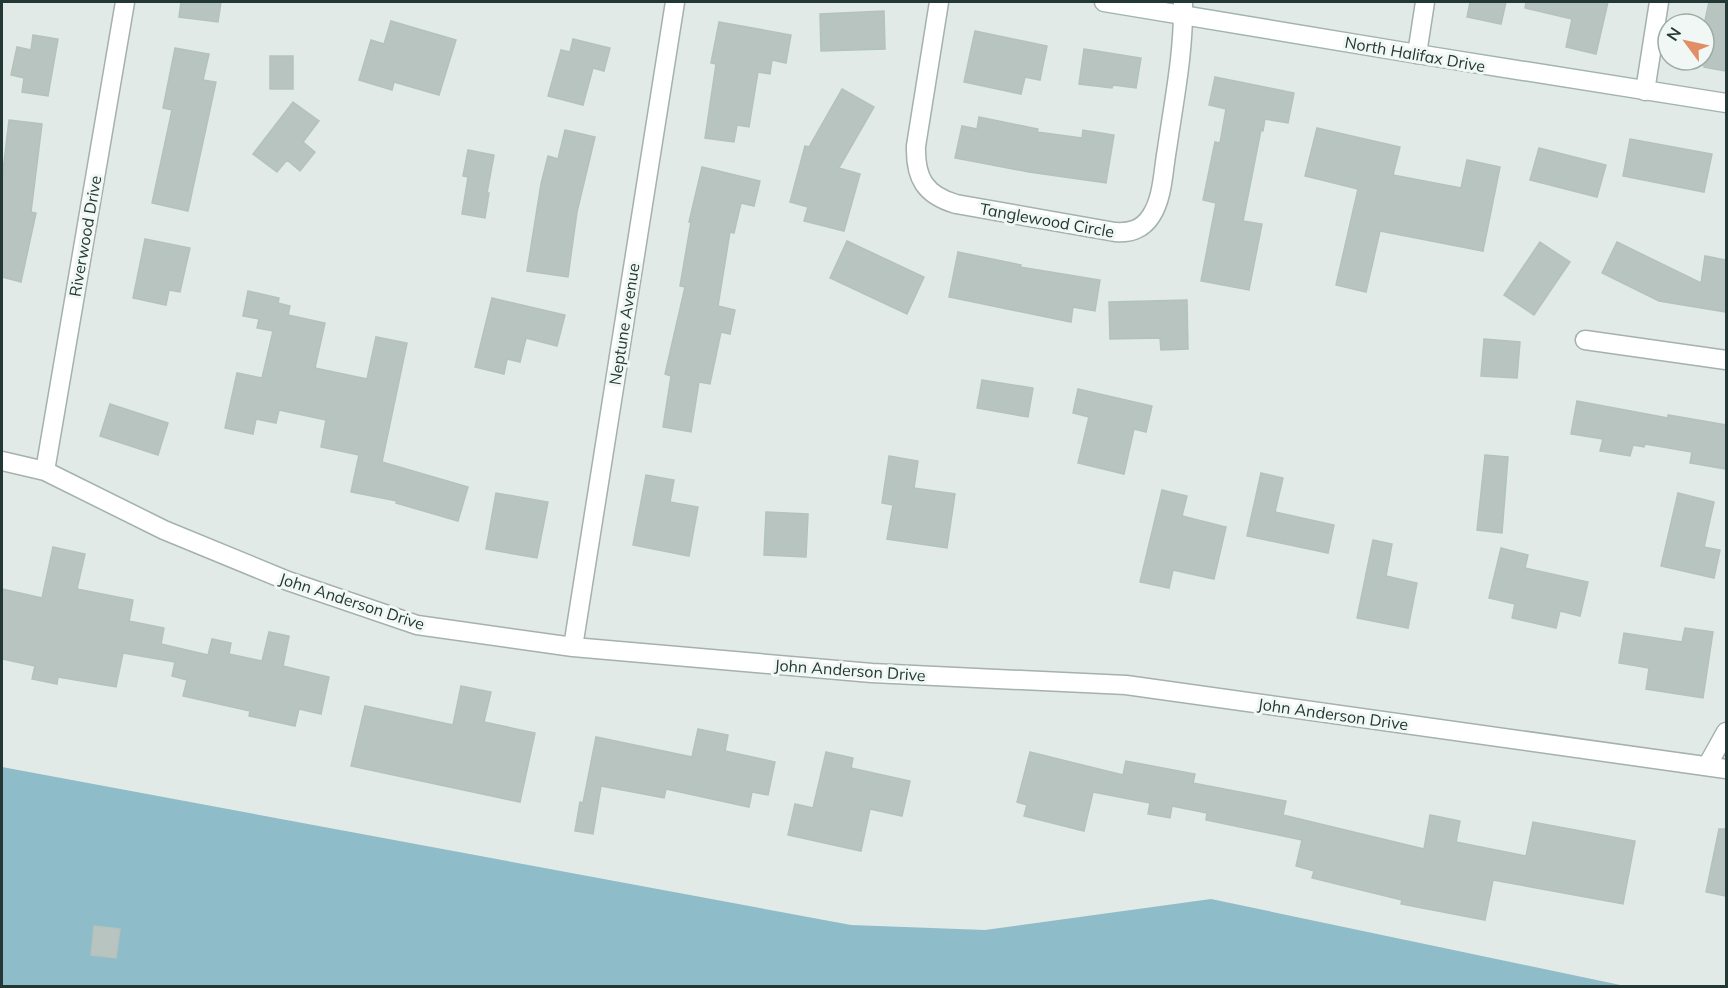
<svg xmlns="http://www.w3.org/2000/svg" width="1728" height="988" viewBox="0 0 1728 988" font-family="Mulish,sans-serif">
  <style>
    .water { fill: #8fbcc9 }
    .building { fill: #b7c4c0; stroke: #b4c2be; stroke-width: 1.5 }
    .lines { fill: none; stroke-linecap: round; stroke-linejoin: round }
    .street-casing { stroke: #a4b1ad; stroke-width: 21 }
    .secondary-casing { stroke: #a1b4af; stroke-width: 21 }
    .street { stroke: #fff; stroke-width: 18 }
    .secondary { stroke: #fff; stroke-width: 18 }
    .labels { text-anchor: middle; stroke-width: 6; stroke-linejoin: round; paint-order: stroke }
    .street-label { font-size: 16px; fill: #233834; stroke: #f1f7f4 }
  </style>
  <rect width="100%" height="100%" fill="#e1eae6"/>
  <!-- water -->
  <path class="water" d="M2,767l849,158 134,5 226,-31 414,87h-1623z"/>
  <!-- building -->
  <path class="building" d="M181,2h40l-3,20 -39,-5z
    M1470,2h36l-5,22 -34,-7z
    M1526,2h82l-12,52 -30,-7 6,-28 -47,-11z
    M1709,2h17v69l-22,-4v-42z
    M884,11l1,38 -64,2 -1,-37z
    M391,21l65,19 -17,55 -45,-13 -2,8 -33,-10 12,-40 13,4z
    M719,22l72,13 -5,28 -14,-3 -2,14 -12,-2 -9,55 -12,-2 -3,17 -29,-4 11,-74 -5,-1z
    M975,31l72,15 -7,34 -15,-3 -4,17 -57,-12z
    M33,35l25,4 -10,57 -26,-4 2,-14 -13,-3 6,-28 14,3z
    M573,39l37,9 -6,23 -11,-3 -10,37 -35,-9 13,-46 9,2z
    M175,48l34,6 -6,26 13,2 -28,129 -36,-8 20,-93 -9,-2z
    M1084,49l57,9 -5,30 -23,-3 -1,3 -33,-4z
    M270,56h23v33h-23z
    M1215,77l79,16 -6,30 -23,-4 -2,12 -2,-1 -18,91 19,3 -13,66 -48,-9 15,-78 -13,-3 12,-58 5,1 6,-34 -17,-4z
    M842,89l32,18 -35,61 21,6 -16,57 -40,-10 4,-14 -18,-5 15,-56 4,1z
    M293,102l26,19 -16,21 12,10 -15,19 -13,-11 -10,12 -24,-18z
    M979,117l59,12 -1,3 45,6 1,-8 31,5 -8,48 -77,-11 -74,-14 7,-32 15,3z
    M9,120l33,4 -11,88 5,1 -15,69 -19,-5v-98z
    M1317,128l83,19 -7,28 68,13 6,-28 33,7 -17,84 -103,-20 -14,61 -30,-7 22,-96 -53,-13z
    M565,130l30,7 -18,75 -9,65 -41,-6 14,-87 7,-28 10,3z
    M1630,139l82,15 -8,38 -81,-16z
    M1539,148l67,17 -9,32 -67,-17z
    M468,150l26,5 -7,38h2l-4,25 -23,-4 6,-37 -5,-1z
    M702,167l58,14 -6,25 -13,-3 -7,30 -4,-1 -12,74 17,4 -5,24 -9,-2 -11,52 -11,-2 -8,50 -28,-5 8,-51 -6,-2 20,-87 -5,-1 11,-64h-2z
    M145,239l45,9 -10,44 -11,-2 -3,15 -33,-7z
    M847,241l77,36 -17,37 -77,-36z
    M1540,242l30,20 -36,53 -30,-20z
    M1617,242l84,41 4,-27 21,4v52l-67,-11 -57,-28z
    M958,252l63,13 -1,2 80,13 -5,31 -22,-4 -2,15 -122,-25z
    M248,291l31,7 -1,5 12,3 -2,9 37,8 -10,45 52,11 9,-42 31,6 -25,119 86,25 -10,34 -62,-18 1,-2 -46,-9 8,-37 -38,-8 5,-27 -47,-10 -3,13 -20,-4 -3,15 -28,-6 12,-55 25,5 11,-47 -16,-3 2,-9 -16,-3z
    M492,298l73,17 -8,31 -31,-8 -6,24 -13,-3 -3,15 -29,-7z
    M1187,300l1,49 -27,1 -1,-12 -50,1 -1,-37z
    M1484,339l36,3 -3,36 -36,-2z
    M982,380l51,8 -5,29 -51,-9z
    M1078,389l74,17 -6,26 -12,-3 -10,45 -46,-11 11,-46 -16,-4z
    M1577,401l91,17v-3l58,10v44l-36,-6 2,-11 -47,-8 -1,3 -11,-2 -3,11 -30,-5 3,-12 -32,-5z
    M110,404l58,19 -10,32 -58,-19z
    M1485,455l23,2 -6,76 -25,-3z
    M889,456l29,5 -4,27 41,6 -8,54 -60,-9 6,-34 -11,-2z
    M1261,473l22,5 -8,34 59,13 -6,28 -81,-17z
    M646,475l28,5 -4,22 28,5 -9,49 -56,-11z
    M1162,490l25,6 -5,20 44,11 -12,52 -41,-9 -4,18 -29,-6z
    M496,493l52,9 -11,56 -51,-9z
    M1678,493l36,9 -10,45 16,3 -6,28 -53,-12z
    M766,512l42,2 -2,43 -42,-2z
    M1373,540l19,4 -6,32 31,7 -9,45 -51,-10z
    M53,547l32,7 -8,35 56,11 -4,21 35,7 -3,16 47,11 4,-16 19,4 -2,11 33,7 7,-29 20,4 -6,30 46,11 -8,37 -22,-5 -4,17 -46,-10 1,-5 -67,-15 4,-16 -15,-4 3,-14 -52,-9 -7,34 -58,-10 -1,7 -25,-5 3,-13 -33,-7v-70l40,9z
    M1501,548l27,7 -3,13 63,14 -8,34 -20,-5 -4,17 -44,-10 3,-14 -26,-6z
    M1685,628l28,4 -10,66 -57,-9 3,-21 -30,-5 5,-30 58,9z
    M461,686l30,6 -7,30 51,11 -15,69 -169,-36 14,-60 88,19z
    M698,729l30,6 -3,16 50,11 -7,33 -16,-3 -3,15 -83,-18 -2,9 -63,-12 -8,48 -18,-3 5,-29 3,1 13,-66 96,20z
    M826,752l27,6 -2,10 59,13 -8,35 -32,-7 -9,42 -73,-16 7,-31 18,4z
    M1030,752l93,23 3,-14 69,13 -2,9 93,18 -3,14 141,34 6,-34 30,6 -4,21 70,14 7,-34 102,19 -12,63 -130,-24 -8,40 -84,-16 1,-4 -90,-22 2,-7 -18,-5 6,-26 -96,-20 1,-7 -35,-7 -2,12 -22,-4 2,-11 -57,-11 -9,39 -60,-15 3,-11 -10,-3z
    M1719,829h7v67l-20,-4z
    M94,926l26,3 -4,29 -25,-3z"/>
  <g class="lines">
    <defs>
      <path id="street" d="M939,2l-23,144c-1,32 9,49 40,58l159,28c15,1 27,-2 36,-16 12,-18 12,-45 16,-67 7,-49 17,-97 16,-147
        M1417,54l8,-52
        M1645,91l14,-89
        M1585,340l141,20
        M2,461l43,10 119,59 124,51 129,44 156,22 299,26 254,12 600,84
        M45,471l80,-469
        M573,647l102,-645
        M1707,766l19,-34"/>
      <path id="secondary" d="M1104,2l313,52 309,49"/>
    </defs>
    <!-- street casing -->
    <use href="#street" class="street-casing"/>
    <!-- secondary casing -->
    <use href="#secondary" class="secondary-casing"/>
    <!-- street -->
    <use href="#street" class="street"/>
    <!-- secondary -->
    <use href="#secondary" class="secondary"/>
  </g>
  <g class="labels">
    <!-- street labels -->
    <g class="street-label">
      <text transform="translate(1415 54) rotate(10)" y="6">North Halifax Drive</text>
      <text transform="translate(1047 220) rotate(10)" y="6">Tanglewood Circle</text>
      <text transform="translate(85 236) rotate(-80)" y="6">Riverwood Drive</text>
      <text transform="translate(624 324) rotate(-81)" y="6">Neptune Avenue</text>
      <text transform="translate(352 601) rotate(18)" y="6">John Anderson Drive</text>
      <text transform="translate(850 670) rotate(4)" y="6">John Anderson Drive</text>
      <text transform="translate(1333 714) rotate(8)" y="6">John Anderson Drive</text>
    </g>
  </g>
  <!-- border -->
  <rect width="1728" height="988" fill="none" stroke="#233834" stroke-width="6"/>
  <!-- north arrow -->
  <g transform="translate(1686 42) rotate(303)"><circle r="28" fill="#f1f7f4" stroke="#9faba7" stroke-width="1.5"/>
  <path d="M0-4.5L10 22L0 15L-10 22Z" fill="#e18e67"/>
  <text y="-9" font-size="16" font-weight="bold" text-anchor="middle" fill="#233834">N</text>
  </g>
</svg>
